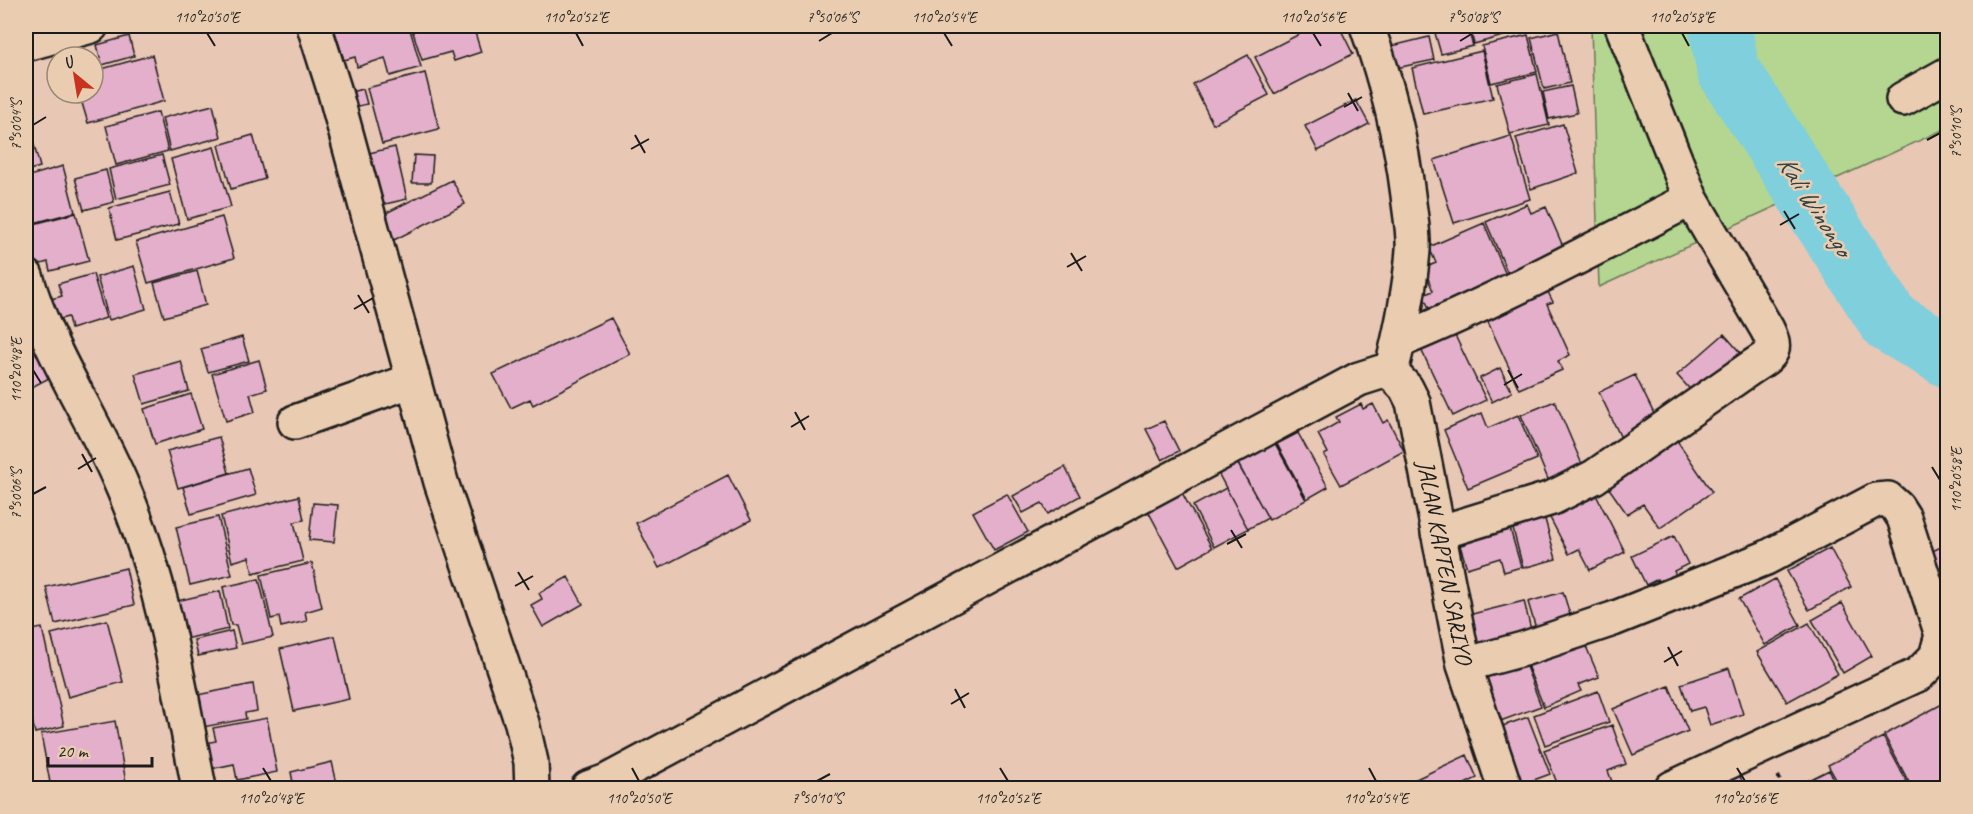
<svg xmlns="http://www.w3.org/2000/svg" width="1973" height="814" viewBox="0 0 1973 814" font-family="Caveat,sans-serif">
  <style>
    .green { fill: #b4d690; stroke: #687956; stroke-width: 1.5 }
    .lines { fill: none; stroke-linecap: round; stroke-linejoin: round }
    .river { stroke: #80cfdd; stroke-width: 63 }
    .building { fill: #e4afca; stroke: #1c1c1c; stroke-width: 1.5 }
    .minor-casing { stroke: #1c1c1c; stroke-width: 38 }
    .path { stroke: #1c1c1c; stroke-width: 4; stroke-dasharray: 4.5 4.5; stroke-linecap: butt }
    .minor { stroke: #eacdb0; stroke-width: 33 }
    .ticks { fill: none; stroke: #1c1c1c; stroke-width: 2 }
    .labels { text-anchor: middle; stroke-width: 5; stroke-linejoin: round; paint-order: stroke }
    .street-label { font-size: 24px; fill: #1c1c1c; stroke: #eacdb0 }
    .water-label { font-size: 26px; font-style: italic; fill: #304043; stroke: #eacdb0 }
    .neatline { fill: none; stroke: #1c1c1c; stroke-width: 2 }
    .ticks-label { font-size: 15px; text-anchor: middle; fill: #1c1c1c }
  </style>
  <rect width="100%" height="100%" fill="#e9c7b5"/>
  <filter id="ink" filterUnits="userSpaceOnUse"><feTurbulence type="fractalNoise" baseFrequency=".0167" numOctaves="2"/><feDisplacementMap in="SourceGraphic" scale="12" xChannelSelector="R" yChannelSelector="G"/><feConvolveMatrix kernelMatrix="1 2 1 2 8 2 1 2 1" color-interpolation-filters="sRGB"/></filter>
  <g filter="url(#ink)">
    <!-- green -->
    <path class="green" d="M1591,26h356v102l-348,159z"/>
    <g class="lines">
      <!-- river -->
      <path class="river" d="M1720,26l8,44 162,252 58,34"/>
    </g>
    <!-- building -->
    <path class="building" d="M333,26h76l12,41 -31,9 -5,-18 -28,9 -2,-10 -11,3z
      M411,26h62l8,26 -27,9 -3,-9 -29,8z
      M1315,26h24l14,28 -79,40 -19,-37z
      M1433,26h34l6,20 -32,8z
      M1469,26h48l1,6 -44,12z
      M1558,31l12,52 -26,6 -13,-51z
      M1528,35l9,37 -46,11 -9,-37z
      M129,36l5,20 -32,9 -5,-20z
      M1429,37l5,23 -38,8 -4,-22z
      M1482,51l11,47 -70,16 -11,-46z
      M152,55l12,46 -76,22 -9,-30h14v-13l7,-2 -2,-8z
      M1248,55l21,40 -56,29 -20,-40z
      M425,73l14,56 -57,15 -15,-56z
      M1537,74l12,51 -39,9 -13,-50z
      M1571,86l6,27 -28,6 -6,-27z
      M363,89l4,15 -13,3 -4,-15z
      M1356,100l13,24 -51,27 -13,-25z
      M213,105l8,32 -51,14 -8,-33z
      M158,112l10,39 -52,14 -10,-39z
      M1563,124l15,49 -47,16 -15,-51z
      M253,135l12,44 -34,10 -12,-44z
      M1511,136l19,63 -76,24 -20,-63z
      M32,138l8,29 -14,4v-31z
      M214,147l17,60 -44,12 -16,-60z
      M395,147l12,52 -26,6 -12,-52z
      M162,155l8,30 -54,14 -7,-30z
      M414,155l19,1 -2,27h-19z
      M63,166l12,46 -49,13v-48z
      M106,170l8,32 -30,8 -9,-32z
      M452,180l13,24 -73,37 -12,-25z
      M170,192l9,32 -62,16 -8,-32z
      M1527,204l4,9 15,-6 19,44 -56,25 -23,-54z
      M76,213l13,48 -39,10 -2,-9 -14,4 -8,-40z
      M222,217l12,41 -86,25 -12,-41z
      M1484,223l25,59 -76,35 -10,-22 10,-4 -9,-23 12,-5 -7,-16z
      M134,266l12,43 -37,11 -12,-43z
      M197,271l9,34 -42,12 -10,-34z
      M93,274l13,44 -35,11 -3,-12 -12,3 -5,-21 11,-3 -4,-12z
      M1542,280l11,22 -6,2 23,51 -12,6 4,9 -43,19 -38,-82z
      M611,318l19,36 -97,51 -3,-6 -19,9 -18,-34z
      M1450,325l36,75 -33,16 -36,-75z
      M36,333l21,41 -31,16v-51z
      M1724,334l20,23 -47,40 -20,-22z
      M242,337l7,24 -41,11 -7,-23z
      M259,360l8,29 -17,5 5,18 -29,9 -14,-47z
      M181,361l8,30 -45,13 -9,-30z
      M1500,368l12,24 -20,10 -12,-24z
      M1635,375l23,47 -36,18 -23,-48z
      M191,394l11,35 -47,15 -11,-35z
      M1555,401l32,75 -34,15 -32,-76z
      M1361,404l2,5 10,-5 10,19 5,-3 16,31 -63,34 -17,-30 4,-2 -10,-19 21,-12 -3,-5z
      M1482,413l6,15 30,-13 19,44 -69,29 -24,-58z
      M1164,421l15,30 -17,9 -16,-31z
      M1670,430l42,62 -52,36 -17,-24 -16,10 -26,-37z
      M1298,433l30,54 -21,12 -30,-55z
      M219,437l10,36 -51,15 -11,-37z
      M1272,438l34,62 -37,20 -34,-62z
      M1235,459l33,59 -20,11 -32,-60z
      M1065,467l15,29 -32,18 -6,-11 -19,10 -10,-17z
      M248,468l8,27 -65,19 -8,-27z
      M728,475l23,45 -92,48 -23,-45z
      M1226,488l22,41 -34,18 -21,-41z
      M1180,489l32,59 -34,19 -32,-60z
      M1593,489l32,63 -35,18 -11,-21 -10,5 -22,-42z
      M1007,494l21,38 -34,18 -21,-38z
      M299,496l5,24 -10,2 9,39 -50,12 -4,-16 -17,5 -11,-46z
      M313,503l25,2 -4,37 -25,-2z
      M1543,512l13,47 -33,9 -12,-47z
      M218,517l14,58 -42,10 -14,-58z
      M1509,525l12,42 -17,5 -4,-14 -33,10 -9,-29z
      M1674,536l14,28 -14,7 4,8 -16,8 -4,-8 -12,6 -14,-29z
      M1948,544v19l-17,8 -8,-16z
      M1830,548l21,39 -42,23 -22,-39z
      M312,563l10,44 -17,5 2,9 -26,6 -2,-10 -8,2 -10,-44z
      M126,568l8,37 -79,19 -9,-37z
      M568,577l15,27 -40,23 -12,-22 11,-6 -3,-6z
      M259,579l14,58 -32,7 -5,-19h-5l-8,-38z
      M1775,579l25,46 -35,20 -26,-46z
      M220,591l8,38 -51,12 -9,-38z
      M1563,592l9,29 -35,11 -9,-30z
      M1524,601l9,37 -54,16 -11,-39z
      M1842,603l30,53 -29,17 -31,-53z
      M107,620l16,62 -55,15 -17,-63z
      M1809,623l29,51 -51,28 -30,-50z
      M42,628l22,98 -29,7 -9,-39v-63z
      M232,631l4,17 -38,8 -4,-16z
      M335,636l14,63 -55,12 -14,-62z
      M1585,644l14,33 -21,8 3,6 -37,16 -22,-54z
      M1522,656l19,50 -46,17 -19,-50z
      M1729,668l14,46 -33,11 -6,-18 -14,4 -9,-27z
      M253,684l4,27 -12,2 1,6 -43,8 -6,-32z
      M1669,686l19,45 -55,24 -20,-46z
      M1598,691l11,31 -64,23 -11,-30z
      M1944,703l4,7v78h-36l-28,-53z
      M1528,717l22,57 -27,10 -23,-57z
      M267,718l10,54 -40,8 -3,-16 -24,5 -5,-26 11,-2 -3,-13z
      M115,721l12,67h-76l-10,-54z
      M1612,725l14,39 -18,7 6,16 -5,1h-50l-15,-38z
      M1883,737l27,51h-69l-13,-23z
      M1467,755l10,23 -20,10h-60z
      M332,762l6,26h-44l-3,-16z
      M1829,770l9,18h-42l-1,-1z
      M1739,772l5,16h-47z"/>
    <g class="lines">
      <defs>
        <path id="minor" d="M314,26l20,63 107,393 81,241 9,39 1,26
          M1367,26c19,54 34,112 41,169 2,18 6,37 5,55 -3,40 -12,82 -22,122
          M26,44l65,-18
          M1903,99l45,-25
          M26,276c21,76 67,140 97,212 41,95 56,199 76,300
          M1399,341c100,-41 196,-93 292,-142
          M295,422l118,-42
          M1438,533l114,-35 42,-21 155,-108c20,-14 31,-15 18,-40l-76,-130 -69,-173
          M1464,665l59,-16 90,-30 153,-61 110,-58 12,-1 9,8 7,11 38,117 -6,22 -17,17 -247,114
          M588,788l19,-7 752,-402 22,-7h10l15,16 7,14 51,263 41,123"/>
      </defs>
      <!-- minor casing -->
      <use href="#minor" class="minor-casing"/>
      <!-- path -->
      <path class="path" d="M1778,776l6,12"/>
      <!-- minor -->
      <use href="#minor" class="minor"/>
    </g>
  </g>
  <!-- ticks -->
  <path class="ticks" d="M207,33l8,13M576,33l7,13M944,33l8,13M1313,33l8,13M1682,33l7,13M819,41l13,-8M1460,41l13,-8M1348,93l10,18M1344,107l18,-10M33,125l13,-8M635,135l10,18M1927,140l13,-7M631,149l18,-10M1784,211l11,18M1780,225l19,-11M1071,253l11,18M1067,267l19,-11M358,295l11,18M354,309l19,-11M33,370l8,13M1508,370l10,18M1504,385l18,-11M795,412l10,18M791,427l18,-11M82,454l10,18M1932,467l8,13M78,469l18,-11M33,494l13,-7M1231,530l11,18M1227,544l19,-10M518,572l11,18M515,586l18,-10M1668,647l10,19M1664,662l18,-11M955,689l10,19M951,704l18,-11M263,768l8,13M632,768l7,13M1000,768l8,13M1369,768l7,13M1737,768l8,13M817,781l13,-7"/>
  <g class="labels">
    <!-- street labels -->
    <g class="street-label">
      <text transform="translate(1445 562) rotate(79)" y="8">JALAN KAPTEN SARIYO</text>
    </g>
    <!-- water labels -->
    <g class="water-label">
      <text transform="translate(1815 205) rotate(57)" y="9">Kali Winongo</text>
    </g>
  </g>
  <!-- margin -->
  <rect width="1973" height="814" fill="none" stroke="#eacdb0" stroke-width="66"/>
  <!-- north arrow -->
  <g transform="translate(75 75) rotate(330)"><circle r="28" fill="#eacdb0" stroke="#988675" stroke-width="1.5"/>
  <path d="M0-4.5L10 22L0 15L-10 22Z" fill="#c8321e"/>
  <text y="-9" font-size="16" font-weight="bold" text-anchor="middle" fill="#1c1c1c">U</text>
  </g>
  <!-- scale -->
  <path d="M48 757v9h104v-9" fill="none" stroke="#1c1c1c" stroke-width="3"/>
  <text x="57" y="757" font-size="18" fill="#1c1c1c" stroke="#eacdb0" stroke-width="4.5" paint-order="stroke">20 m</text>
  <rect x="33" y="33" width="1907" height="748" class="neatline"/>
  <g class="ticks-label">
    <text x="207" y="22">110°20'50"E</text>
    <text x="576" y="22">110°20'52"E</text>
    <text x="832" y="22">7°50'06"S</text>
    <text x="944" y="22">110°20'54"E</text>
    <text x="1313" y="22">110°20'56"E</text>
    <text x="1473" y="22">7°50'08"S</text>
    <text x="1682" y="22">110°20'58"E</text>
    <text transform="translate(16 125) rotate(-90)" y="5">7°50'04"S</text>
    <text transform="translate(1956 133) rotate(-90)" y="5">7°50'10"S</text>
    <text transform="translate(16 370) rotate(-90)" y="5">110°20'48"E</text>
    <text transform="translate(1956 480) rotate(-90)" y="5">110°20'58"E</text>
    <text transform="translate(16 494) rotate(-90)" y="5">7°50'06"S</text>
    <text x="271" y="803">110°20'48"E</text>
    <text x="639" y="803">110°20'50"E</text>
    <text x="817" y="803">7°50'10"S</text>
    <text x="1008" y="803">110°20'52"E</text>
    <text x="1376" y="803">110°20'54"E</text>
    <text x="1745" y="803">110°20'56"E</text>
  </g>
</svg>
